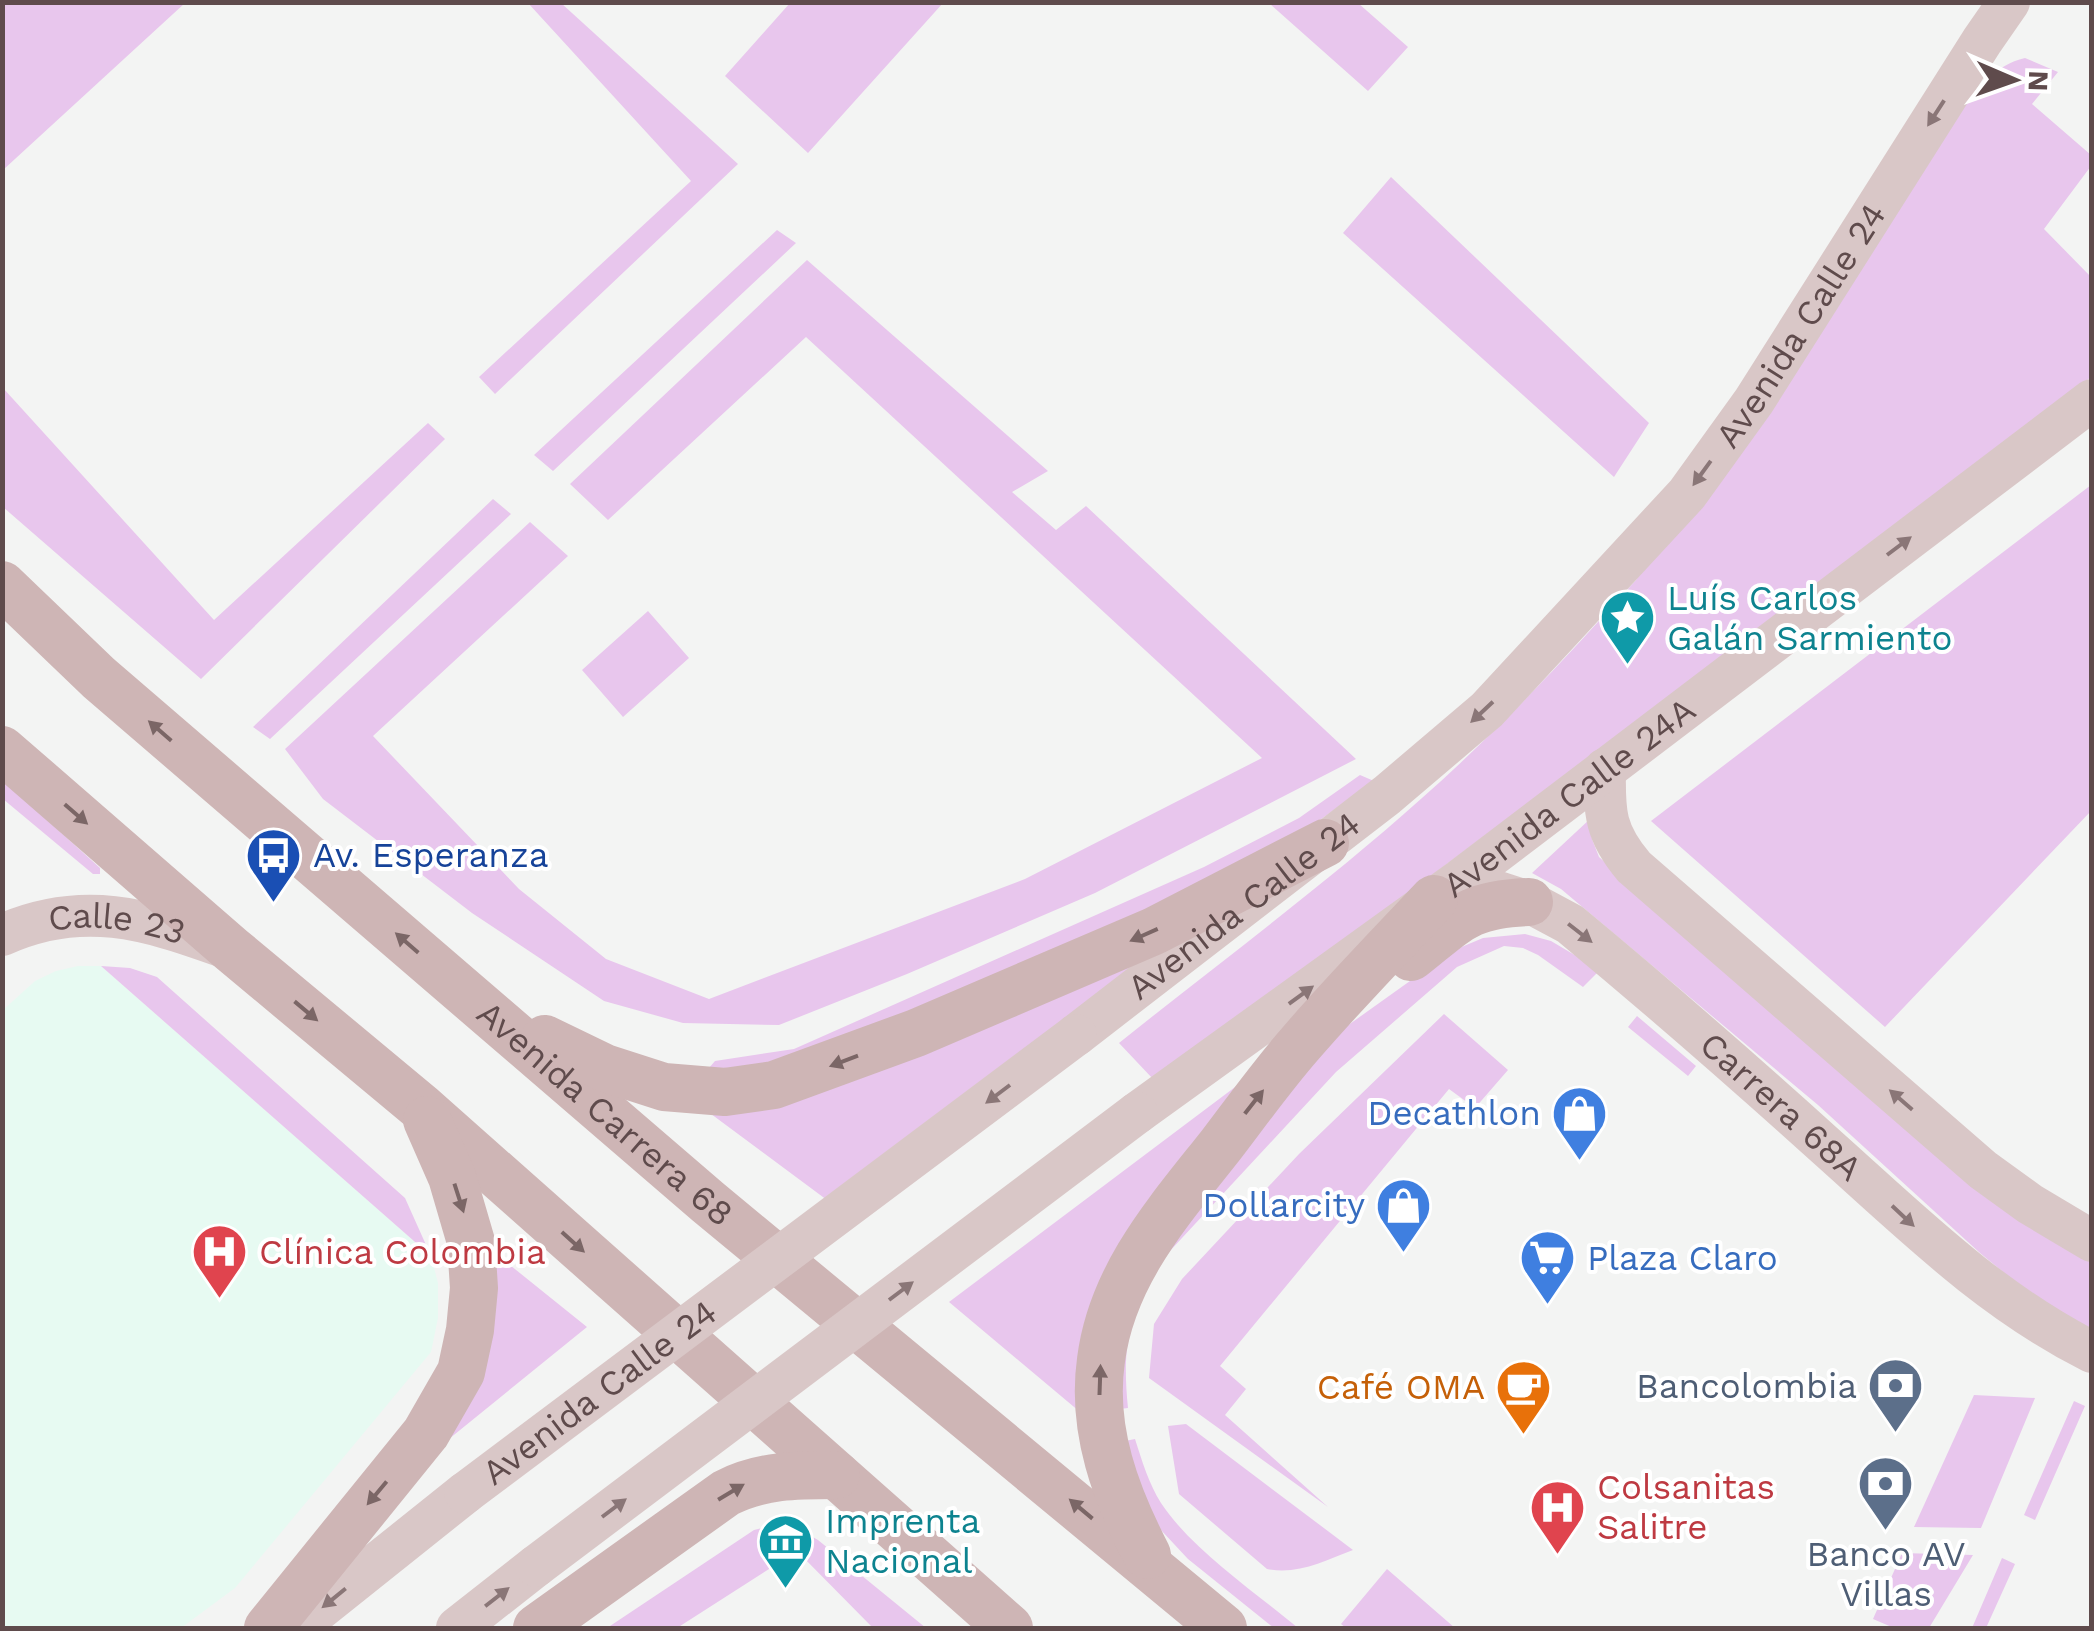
<svg xmlns="http://www.w3.org/2000/svg" width="2094" height="1631" viewBox="0 0 2094 1631" font-family="'Work Sans',sans-serif">
  <style>
    .medical { fill: #e7faf2 }
    .green { fill: #e8c6ed }
    .lines { fill: none; stroke-linecap: round; stroke-linejoin: round }
    .secondary { stroke: #d9c7c7; stroke-width: 42 }
    .primary { stroke: #ceb5b5; stroke-width: 48 }
    .secondary-bridge { stroke: #d9c7c7; stroke-width: 42 }
    .oneway { fill: #8a7677 }
    .oneway2 { fill: #7b6666 }
    .labels { text-anchor: middle; stroke-width: 8; stroke-linejoin: round; paint-order: stroke }
    .street-label { font-size: 35px; fill: #5f4b4c; stroke: #fff }
    .culture-label { font-size: 35px; fill: #0d838f; stroke: #fff; text-anchor: start }
    .transit-label { font-size: 35px; fill: #164399; stroke: #fff; text-anchor: start }
    .shop-label { font-size: 35px; fill: #366cbe; stroke: #fff; text-anchor: end }
    .health-label { font-size: 35px; fill: #be3a42; stroke: #fff; text-anchor: start }
    .service-label { font-size: 35px; fill: #4e5e75; stroke: #fff; text-anchor: end }
    .food-label { font-size: 35px; fill: #c56008; stroke: #fff; text-anchor: end }
  </style>
  <rect width="100%" height="100%" fill="#f3f4f3"/>
  <!-- medical -->
  <path class="medical" d="M78,966h23l330,290 7,27v35l-7,34 -196,236 -54,40h-178v-618l32,-29 21,-10z"/>
  <!-- green -->
  <path class="green" d="M3,2h182v1l-182,167z
    M528,3h33l177,161 -243,230 -16,-17 212,-196z
    M790,3v-1l153,1 -135,150 -83,-77z
    M1269,3h89l50,44 -40,44z
    M2025,58l33,14 -26,32 59,51v11l-47,63 47,48v100l-118,93 -657,492 -163,117 -34,-36c101,-81 207,-159 303,-245 77,-68 146,-142 214,-218l323,-468c19,-24 36,-47 66,-54z
    M1391,177l258,246 -35,54 -271,-244z
    M777,230l19,13 -243,228 -19,-16z
    M807,260l241,211 -36,21 44,38 30,-24 270,253 -261,134 -188,81 -128,51 -96,-2 -79,-22 -132,-88 -149,-114 -38,-50 245,-227 38,34 -195,180 146,153 87,70 103,40 316,-120 237,-121 -456,-421 -198,183 -38,-36z
    M3,388l211,232 214,-197 17,16 -244,240 -198,-172z
    M2091,485v326l-206,216 -234,-206z
    M493,499l18,15 -241,225 -17,-12z
    M648,611l41,47 -66,59 -41,-47z
    M1360,775l14,6 -61,44 -89,56 -415,177 -107,18 13,-15 79,-12 410,-182 95,-49z
    M3,780l97,88v6h-7l-90,-75z
    M1590,819l2,20 7,18 210,185 282,217v70l-60,-34 -51,-42 -162,-148 -257,-216 -29,-16z
    M1193,926l-362,277 -128,-95z
    M1525,934l26,7 49,29 -17,17 -45,-32 -15,-7 -19,-2 -47,21 -121,105 -180,194c-28,52 -34,83 -28,142l-17,2 14,-111 180,-243 147,-105 31,-13z
    M101,966l29,2 27,9 248,221 26,58z
    M1444,1014l64,56 -33,38 -26,-19 -229,277 26,23 -21,26 103,92 -179,-129 5,-54 28,-45 117,-125z
    M1637,1016l59,50 -8,10 -60,-49z
    M1275,1057l-86,112 -103,248 -137,-115z
    M490,1249l97,78 -143,116z
    M1974,1395l61,3 -54,130 -67,-1z
    M2074,1401l11,5 -50,114 -11,-5z
    M1186,1424l167,126c-29,11 -55,25 -86,19l-88,-75 -11,-68z
    M1135,1439c7,22 14,45 26,64 31,47 94,89 137,125h-24l-86,-69 -42,-45 -26,-72z
    M770,1526l32,5 16,9 108,88h-53l-76,-77 -120,77h-70l147,-98z
    M1902,1553l71,2 -44,73h-35l-21,-9z
    M2002,1558l13,6 -29,64h-14z
    M1387,1569l68,59h-109l-5,-4z"/>
  <g class="lines">
    <!-- secondary -->
    <g class="secondary">
      <path d="M1605,769c-1,44 0,64 29,98l349,303 47,34 62,37"/>
      <path id="s1" d="M1498,892l31,10 41,22c88,73 174,148 258,224 84,75 161,152 264,204"/>
      <path id="s2" d="M2,935c80,-36 144,-16 222,12"/>
      <path id="s3" d="M1076,1035l311,-240 100,-85 200,-216 67,-93 228,-360 27,-39"/>
      <path id="s4" d="M1137,1113l323,-233 632,-480"/>
      <path d="M296,1628l169,-135"/>
      <path d="M457,1628l79,-62"/>
    </g>
    <!-- primary -->
    <g class="primary">
      <path id="s5" d="M2,585l97,93 609,524 515,426"/>
      <path d="M2,750l229,199 191,159 587,520"/>
      <path d="M1411,957c47,-37 56,-53 118,-55"/>
      <path d="M545,1039l60,29 59,19 61,5 49,-7 142,-52 238,-102 171,-88"/>
      <path d="M1147,1555c-31,-60 -56,-125 -46,-195 11,-86 68,-149 120,-215 26,-34 51,-69 79,-101 43,-50 89,-97 134,-145"/>
      <path d="M268,1628l158,-195 35,-61 9,-42 4,-42 -3,-46 -19,-65 -25,-57"/>
      <path d="M537,1628l189,-135c35,-18 71,-18 110,-18"/>
    </g>
    <!-- secondary-bridge -->
    <g class="secondary-bridge">
      <path id="s6" d="M465,1493l611,-458"/>
      <path d="M536,1566l601,-453"/>
    </g>
  </g>
  <!-- one-way arrows -->
  <defs><path id="oneway-solid" d="M-6-.8H1V-3.2L6.5 0L1 3.2V.8H-6Z" transform="scale(2.5)"/></defs>
  <g class="oneway">
    <use href="#oneway-solid" transform="translate(1936 113) rotate(123)"/>
    <use href="#oneway-solid" transform="translate(1702 473) rotate(126)"/>
    <use href="#oneway-solid" transform="translate(1899 546) rotate(-37)"/>
    <use href="#oneway-solid" transform="translate(1482 712) rotate(137)"/>
    <use href="#oneway-solid" transform="translate(1580 933) rotate(38)"/>
    <use href="#oneway-solid" transform="translate(1301 995) rotate(-36)"/>
    <use href="#oneway-solid" transform="translate(998 1094) rotate(143)"/>
    <use href="#oneway-solid" transform="translate(1901 1100) rotate(-139)"/>
    <use href="#oneway-solid" transform="translate(1903 1216) rotate(43)"/>
    <use href="#oneway-solid" transform="translate(901 1291) rotate(-37)"/>
    <use href="#oneway-solid" transform="translate(614 1508) rotate(-37)"/>
    <use href="#oneway-solid" transform="translate(497 1597) rotate(-38)"/>
    <use href="#oneway-solid" transform="translate(334 1598) rotate(141)"/>
  </g>
  <g class="oneway2">
    <use href="#oneway-solid" transform="translate(160 731) rotate(-139)"/>
    <use href="#oneway-solid" transform="translate(76 814) rotate(41)"/>
    <use href="#oneway-solid" transform="translate(1144 935) rotate(156)"/>
    <use href="#oneway-solid" transform="translate(407 943) rotate(-139)"/>
    <use href="#oneway-solid" transform="translate(306 1011) rotate(40)"/>
    <use href="#oneway-solid" transform="translate(844 1061) rotate(159)"/>
    <use href="#oneway-solid" transform="translate(1254 1102) rotate(-52)"/>
    <use href="#oneway-solid" transform="translate(459 1198) rotate(72)"/>
    <use href="#oneway-solid" transform="translate(573 1242) rotate(42)"/>
    <use href="#oneway-solid" transform="translate(1100 1380) rotate(-88)"/>
    <use href="#oneway-solid" transform="translate(731 1492) rotate(-31)"/>
    <use href="#oneway-solid" transform="translate(377 1493) rotate(130)"/>
    <use href="#oneway-solid" transform="translate(1081 1509) rotate(-140)"/>
  </g>
  <!-- icons -->
  <defs>
    <symbol id="sight-pin" viewBox="-11 -11 22 30"><path d="M0 17L-7.5 6A9.5 9.5 0 1 1 7.5 6Z" fill="#0f9aa8" stroke="#fff"/><path d="M0-6L1.8-2.2L6-1.7L2.9 1.2L3.7 5.4L0 3.3L-3.7 5.4L-2.9 1.2L-6-1.7L-1.8-2.2Z" fill="#fff"/></symbol>
    <symbol id="bus-pin" viewBox="-11 -11 22 30"><path d="M0 17L-7.5 6A9.5 9.5 0 1 1 7.5 6Z" fill="#1a4fb4" stroke="#fff"/><path d="M-5-6H5V4H4V6H2V4H-2V6H-4V4H-5ZM-3.5-4V0h7V-4ZM-3.5 1.2v1.5H-2V1.2ZM2 1.2v1.5H3.5V1.2Z" fill="#fff"/></symbol>
    <symbol id="shop-pin" viewBox="-11 -11 22 30"><path d="M0 17L-7.5 6A9.5 9.5 0 1 1 7.5 6Z" fill="#3f7fe0" stroke="#fff"/><path d="M-5-2.5h2.3a2.7 3.5 0 0 1 5.4 0H5L5.5 6h-11ZM-1.5-2.5h3a1.5 2.3 0 0 0-3 0Z" fill="#fff"/></symbol>
    <symbol id="hospital-pin" viewBox="-11 -11 22 30"><path d="M0 17L-7.5 6A9.5 9.5 0 1 1 7.5 6Z" fill="#e0444e" stroke="#fff"/><path d="M-5-5h3v3.5h4V-5h3V5h-3V1.5h-4V5h-3Z" fill="#fff"/></symbol>
    <symbol id="supermarket-pin" viewBox="-11 -11 22 30"><path d="M0 17L-7.5 6A9.5 9.5 0 1 1 7.5 6Z" fill="#3f7fe0" stroke="#fff"/><path d="M-6-5.5h2.5l.6 2H6L4.5 2H-2.5L-4.4-4H-6ZM-1.5 3.2a1.3 1.3 0 1 0 .1 0ZM3 3.2a1.3 1.3 0 1 0 .1 0Z" fill="#fff"/></symbol>
    <symbol id="bank-pin" viewBox="-11 -11 22 30"><path d="M0 17L-7.5 6A9.5 9.5 0 1 1 7.5 6Z" fill="#5c6f8a" stroke="#fff"/><path d="M-6-4H6V4H-6ZM0-2.3a2.3 2.3 0 1 0 0 4.6a2.3 2.3 0 1 0 0-4.6Z" fill="#fff"/></symbol>
    <symbol id="cafe-pin" viewBox="-11 -11 22 30"><path d="M0 17L-7.5 6A9.5 9.5 0 1 1 7.5 6Z" fill="#e8710a" stroke="#fff"/><path d="M-5.5-4.5H6V0H3Q3 3.5 0 3.5H-2.5Q-5.5 3.5-5.5 0ZM3-3.2v2h1.7v-2ZM-6 4.5H4V6H-6Z" fill="#fff"/></symbol>
    <symbol id="museum-pin" viewBox="-11 -11 22 30"><path d="M0 17L-7.5 6A9.5 9.5 0 1 1 7.5 6Z" fill="#0f9aa8" stroke="#fff"/><path d="M0-6L6-3V-2H-6V-3ZM-5-1h2V3h-2ZM-1-1h2V3h-2ZM3-1h2V3H3ZM-6 4H6V6H-6Z" fill="#fff"/></symbol>
  </defs>
  <g fill-rule="evenodd">
    <use href="#sight-pin" x="1596" y="586" width="63" height="86"/>
    <use href="#bus-pin" x="242" y="824" width="63" height="86"/>
    <use href="#shop-pin" x="1548" y="1082" width="63" height="86"/>
    <use href="#shop-pin" x="1372" y="1174" width="63" height="86"/>
    <use href="#hospital-pin" x="188" y="1220" width="63" height="86"/>
    <use href="#supermarket-pin" x="1516" y="1226" width="63" height="86"/>
    <use href="#bank-pin" x="1864" y="1354" width="63" height="86"/>
    <use href="#cafe-pin" x="1492" y="1356" width="63" height="86"/>
    <use href="#bank-pin" x="1854" y="1452" width="63" height="86"/>
    <use href="#hospital-pin" x="1526" y="1476" width="63" height="86"/>
    <use href="#museum-pin" x="754" y="1510" width="63" height="86"/>
  </g>
  <g class="labels">
    <!-- street labels -->
    <g class="street-label">
      <text dy="12" stroke="none"><textPath href="#s3" startOffset="1022">Avenida Calle 24</textPath></text>
      <text dy="12" stroke="none"><textPath href="#s4" startOffset="535">Avenida Calle 24A</textPath></text>
      <text dy="12" stroke="none"><textPath href="#s3" startOffset="212">Avenida Calle 24</textPath></text>
      <text dy="12" stroke="none"><textPath href="#s2" startOffset="118">Calle 23</textPath></text>
      <text dy="12" stroke="none"><textPath href="#s1" startOffset="358">Carrera 68A</textPath></text>
      <text dy="12" stroke="none"><textPath href="#s5" startOffset="802">Avenida Carrera 68</textPath></text>
      <text dy="12" stroke="none"><textPath href="#s6" startOffset="168">Avenida Calle 24</textPath></text>
    </g>
    <!-- culture labels -->
    <g class="culture-label">
      <text x="1667" y="610">Luís Carlos<tspan x="1667" dy="40">Galán Sarmiento</tspan></text>
      <text x="825" y="1533">Imprenta<tspan x="825" dy="40">Nacional</tspan></text>
    </g>
    <!-- transit labels -->
    <g class="transit-label">
      <text x="313" y="867">Av. Esperanza</text>
    </g>
    <!-- shop labels -->
    <g class="shop-label">
      <text x="1541" y="1125">Decathlon</text>
      <text x="1365" y="1217">Dollarcity</text>
      <text x="1587" y="1270" text-anchor="start">Plaza Claro</text>
    </g>
    <!-- health labels -->
    <g class="health-label">
      <text x="259" y="1264">Clínica Colombia</text>
      <text x="1597" y="1499">Colsanitas<tspan x="1597" dy="40">Salitre</tspan></text>
    </g>
    <!-- service labels -->
    <g class="service-label">
      <text x="1857" y="1398">Bancolombia</text>
      <text x="1886" y="1566" text-anchor="middle">Banco AV<tspan x="1886" dy="40">Villas</tspan></text>
    </g>
    <!-- food labels -->
    <g class="food-label">
      <text x="1485" y="1399">Café OMA</text>
    </g>
  </g>
  <!-- border -->
  <rect width="2094" height="1631" fill="none" stroke="#5f4b4c" stroke-width="10"/>
  <!-- north arrow -->
  <g transform="translate(2014 80) rotate(92)" stroke="#ffffff" stroke-width="8" paint-order="stroke">
  <path d="M0-8L18 38L0 25L-18 38Z" fill="#5f4b4c"/>
  <text y="-15" font-size="28" font-weight="bold" text-anchor="middle" fill="#5f4b4c">N</text>
  </g>
</svg>
